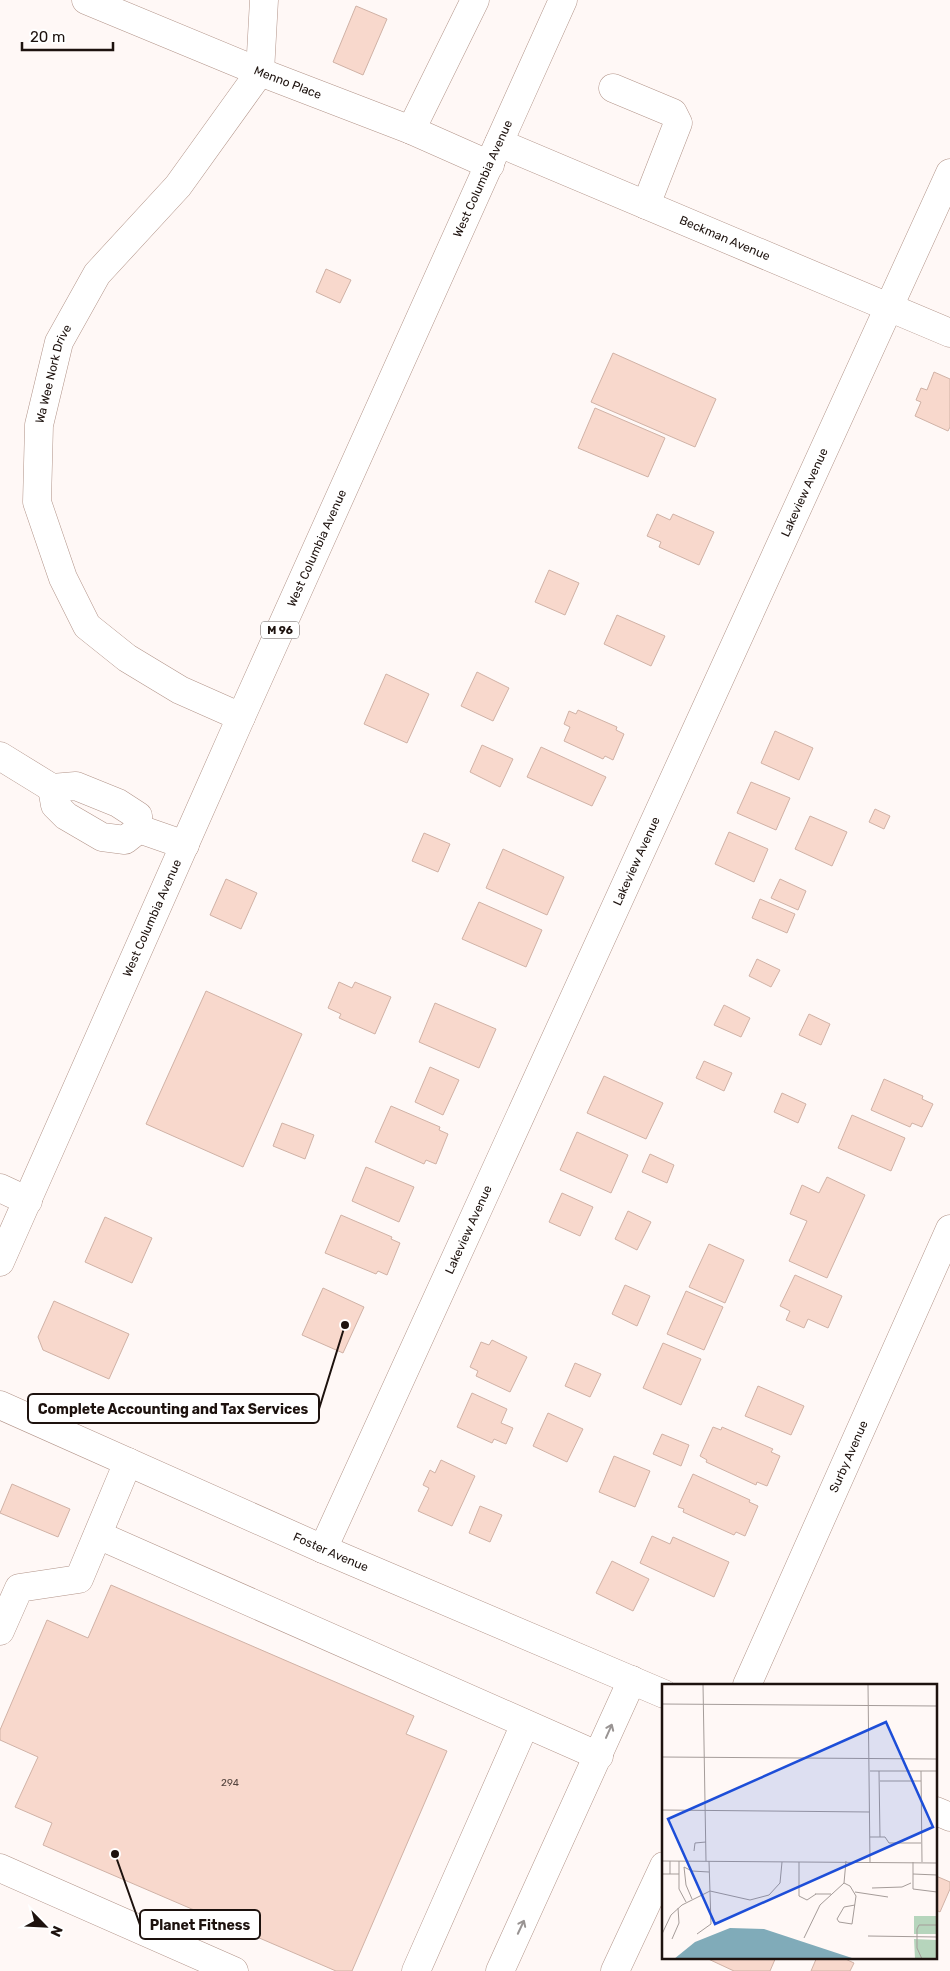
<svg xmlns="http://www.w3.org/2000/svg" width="950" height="1971" viewBox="0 0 950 1971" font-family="Rubik,sans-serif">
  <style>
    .building { fill: #f8d8cc; stroke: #d0b2a6 }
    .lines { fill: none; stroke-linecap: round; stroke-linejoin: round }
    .minor-casing { stroke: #b29489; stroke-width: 29 }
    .major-casing { stroke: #b29489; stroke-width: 29 }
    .minor { stroke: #fff; stroke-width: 28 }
    .major { stroke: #fff; stroke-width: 28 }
    .oneway { stroke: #999493 }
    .labels { text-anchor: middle; stroke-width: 4; stroke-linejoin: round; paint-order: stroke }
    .number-label { font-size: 10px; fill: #54443e }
    .shield { fill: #fff; stroke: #615956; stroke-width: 1 }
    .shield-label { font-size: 11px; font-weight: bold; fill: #1d120e }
    .street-label { font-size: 12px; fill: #1d120e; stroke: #fff }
    .inset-road { fill: none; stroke: #a59c99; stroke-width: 1 }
    .view { fill: #1d4ed8; fill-opacity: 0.15; stroke: #1d4ed8; stroke-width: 2.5 }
    .inset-edge { fill: none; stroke: #1d120e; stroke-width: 2.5 }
    .leader { fill: none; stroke: #1d120e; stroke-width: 2 }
    .callout-dot { fill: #1d120e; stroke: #fff; stroke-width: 2 }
    .callout { fill: #fff; stroke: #1d120e; stroke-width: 2 }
    .callout-label { font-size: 14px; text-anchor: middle; font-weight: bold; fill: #1d120e }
  </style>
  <rect width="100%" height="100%" fill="#fff8f6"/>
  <!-- building -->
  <path class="building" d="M356,6l31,13 -24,56 -30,-13z
    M326,269l25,11 -11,23 -24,-11z
    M613,353l103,46 -21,48 -104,-45z
    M934,372l16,7v48l-2,4 -33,-15 6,-14 -5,-2 5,-12 6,2z
    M595,408l70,30 -17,39 -70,-29z
    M657,514l13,6 3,-6 41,18 -15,33 -40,-18 2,-5 -14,-6z
    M549,570l30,13 -14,32 -30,-13z
    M617,615l48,21 -14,30 -47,-22z
    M477,672l32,16 -16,33 -32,-15z
    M386,674l43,20 -22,49 -43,-19z
    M578,710l39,17 -1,3 8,4 -11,26 -8,-4 -2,3 -39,-18 6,-14 -6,-3 5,-13 7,3z
    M775,731l38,17 -14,32 -38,-17z
    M482,745l31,14 -13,28 -30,-15z
    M541,747l65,30 -14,29 -65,-29z
    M751,782l39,16 -14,32 -39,-17z
    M875,809l15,7 -6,13 -15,-7z
    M810,816l37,16 -15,34 -37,-17z
    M729,832l39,17 -14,33 -39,-18z
    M424,833l26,11 -12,28 -26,-11z
    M503,849l61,28 -17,38 -61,-27z
    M226,879l31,14 -16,36 -31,-14z
    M780,879l26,12 -8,19 -27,-12z
    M760,899l35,15 -8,19 -35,-15z
    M479,902l63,28 -16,37 -64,-28z
    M757,959l23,11 -9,17 -22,-11z
    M339,982l13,6 3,-6 36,15 -16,37 -36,-16 2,-4 -13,-6z
    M206,991l96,43 -59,133 -97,-43z
    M435,1003l61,26 -17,39 -60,-26z
    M724,1005l26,13 -9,19 -27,-12z
    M809,1014l21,10 -9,21 -22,-10z
    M704,1061l28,12 -8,18 -28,-13z
    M430,1067l29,13 -16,35 -28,-13z
    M604,1076l59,27 -17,36 -59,-26z
    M884,1079l39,17 -1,3 11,5 -11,23 -10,-4 -2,4 -39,-17z
    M782,1093l24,11 -8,19 -24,-11z
    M391,1106l49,21 -1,3 9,4 -12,30 -10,-4 -2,4 -49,-22z
    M852,1115l53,23 -14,33 -53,-23z
    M282,1123l32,12 -9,24 -32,-13z
    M577,1132l51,23 -17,38 -51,-23z
    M650,1154l24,11 -7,18 -25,-11z
    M366,1167l48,20 -15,35 -47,-21z
    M827,1177l38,18 -38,83 -38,-17 18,-40 -17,-7 12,-29 17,8z
    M562,1193l31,14 -13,29 -31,-14z
    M628,1211l23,11 -14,28 -22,-11z
    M341,1215l51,22 -1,2 9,4 -13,32 -9,-4 -2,3 -51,-21z
    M105,1217l47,21 -20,45 -47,-21z
    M709,1244l35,16 -19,43 -36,-16z
    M795,1275l47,21 -14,32 -20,-9 -4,9 -18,-8 4,-9 -10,-5z
    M625,1285l25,11 -13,30 -25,-12z
    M323,1288l41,19 -21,46 -41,-18z
    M686,1291l37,16 -19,43 -37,-16z
    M54,1301l75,33 -20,45 -66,-29 -5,-13z
    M492,1340l35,17 -17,35 -34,-16 2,-5 -8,-4 11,-25 8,3z
    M663,1343l38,16 -20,46 -38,-17z
    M575,1363l26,11 -11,23 -25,-11z
    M758,1386l46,20 -13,29 -46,-19z
    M472,1393l35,16 -6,14 12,5 -7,16 -12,-5 -2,4 -35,-16z
    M548,1413l35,16 -16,33 -34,-16z
    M713,1427l8,3 1,-3 51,22 -2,3 9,4 -13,30 -10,-4 -1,3 -50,-23 1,-2 -7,-4z
    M662,1434l27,11 -8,21 -28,-12z
    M614,1456l36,15 -15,36 -36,-15z
    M441,1460l34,16 -23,50 -34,-15 11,-23 -6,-3 7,-15 5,3z
    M693,1474l57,26 -1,2 9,4 -13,30 -9,-4 -2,3 -51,-23 1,-3 -6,-2z
    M12,1484l58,25 -12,28 -58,-24z
    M480,1506l22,9 -12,27 -21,-9z
    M652,1536l18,8 3,-7 56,25 -15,35 -74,-34z
    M612,1561l37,18 -16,32 -37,-18z
    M111,1585l303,131 -8,18 41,17 -95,220h-16l-293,-126 9,-22 -37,-16 23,-50 -38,-17v-10l47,-110 41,18z
    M936,1876l14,6v7l-10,23 -4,-2z
    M704,1957h72l-6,14h-36z
    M817,1957h24l13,6 -4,8h-39z"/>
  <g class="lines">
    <defs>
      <g id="minor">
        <path id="s1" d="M86,0l174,72 151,58 79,35"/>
        <path d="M613,88l60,25 5,10 -32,82"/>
        <path d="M411,130l64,-130"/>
        <path id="s2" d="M499,143l451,190"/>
        <path id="s3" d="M241,717l-61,-27 -53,-32 -40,-32 -24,-48 -26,-76 2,-77 20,-83 38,-68 81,-88 82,-114 4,-72"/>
        <path d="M0,756l52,32 24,-2 42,17 20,13 1,13 46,16"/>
        <path d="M52,788l3,17 11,11 36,21 23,3 14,-11"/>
        <path d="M0,1188l28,13"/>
        <path id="s4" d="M0,1405l323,144 341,145"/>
        <path d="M98,1535l501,221"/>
        <path id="s5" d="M323,1549l627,-1376"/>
        <path d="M0,1631l19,-43 60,-9 49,-117"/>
        <path id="s6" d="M747,1685l203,-456"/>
        <path d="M936,1811l14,6"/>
        <path d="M0,1868l234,103"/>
        <path d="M416,1971l109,-247"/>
        <path d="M500,1971l132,-291"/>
        <path d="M615,1971l49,-105"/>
      </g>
      <g id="major">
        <path id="s7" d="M0,1262l241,-545 322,-717"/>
      </g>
    </defs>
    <!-- minor casing -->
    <use href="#minor" class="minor-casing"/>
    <!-- major casing -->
    <use href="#major" class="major-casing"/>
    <!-- minor -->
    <use href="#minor" class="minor"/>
    <!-- major -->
    <use href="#major" class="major"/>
  </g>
  <!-- one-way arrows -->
  <defs><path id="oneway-shaft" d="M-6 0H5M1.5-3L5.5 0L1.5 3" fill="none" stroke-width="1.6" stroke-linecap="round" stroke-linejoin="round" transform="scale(1.25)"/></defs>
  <g class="oneway">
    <use href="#oneway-shaft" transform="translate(609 1731) rotate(-66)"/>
    <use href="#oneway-shaft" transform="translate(521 1927) rotate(-65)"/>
  </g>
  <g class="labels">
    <!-- number labels -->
    <g class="number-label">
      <text x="230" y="1786">294</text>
    </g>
    <!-- shield labels -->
    <rect class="shield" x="261" y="621.5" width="38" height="17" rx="4"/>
    <g class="shield-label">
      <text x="280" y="634">M 96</text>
    </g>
    <!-- street labels -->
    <g class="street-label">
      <text dy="4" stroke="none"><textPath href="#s1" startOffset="218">Menno Place</textPath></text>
      <text dy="4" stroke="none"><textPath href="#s7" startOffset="1186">West Columbia Avenue</textPath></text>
      <text dy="4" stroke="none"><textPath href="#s2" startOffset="245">Beckman Avenue</textPath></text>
      <text dy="4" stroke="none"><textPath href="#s3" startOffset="444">Wa Wee Nork Drive</textPath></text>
      <text dy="4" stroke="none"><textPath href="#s5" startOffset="1161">Lakeview Avenue</textPath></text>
      <text dy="4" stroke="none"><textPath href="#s7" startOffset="781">West Columbia Avenue</textPath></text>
      <text dy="4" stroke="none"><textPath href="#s5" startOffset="756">Lakeview Avenue</textPath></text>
      <text dy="4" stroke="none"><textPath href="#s7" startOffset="376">West Columbia Avenue</textPath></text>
      <text dy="4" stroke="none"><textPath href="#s5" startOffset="351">Lakeview Avenue</textPath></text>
      <text dy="4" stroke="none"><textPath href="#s6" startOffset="250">Surby Avenue</textPath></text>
      <text dy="4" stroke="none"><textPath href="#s4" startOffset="362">Foster Avenue</textPath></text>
    </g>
  </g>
  <!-- overview -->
  <g transform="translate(662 1684)">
    <rect width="275" height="275" fill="#fff8f6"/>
    <path d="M252,232h23v18h-23zM252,255l23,1v19h-22z" fill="#b6d5bc"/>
    <path d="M68,244l34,1 91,30h-181l21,-17z" fill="#80abb9"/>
    <path class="inset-road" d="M41,0l3,177M206,0l2,178M0,20l275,2M0,73l275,2M208,87h67M217,87l1,66M259,87l1,91M218,97h41M0,126l208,2M208,153h15l4,6h32M32,167l1,-8 11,-1M0,177l275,2M137,178v34l8,4 9,-6M251,178v27l24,3M0,190h8v-13M8,190h9v-13M17,190v15l7,13M251,190l24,1M182,199l6,3 6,10 -4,28 -13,-2 -2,-3 7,-12 11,-2M210,204l30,-1 9,-4M193,208l33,5M153,210h16M30,215l-6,-14 -2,-18 8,4 17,1M0,250l9,-19 11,-10 28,-14 40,9 19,-5 11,-12 2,-21M35,250l14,-10 -2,-63M206,252l69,1M142,254l16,-33 24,-22 2,-22M10,255l7,-16 -1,-15M260,275l-5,-11v-19l2,-4h18"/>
    <path class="view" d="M224,38l47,105 -218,97 -47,-105z"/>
    <rect width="275" height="275" class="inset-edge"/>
  </g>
  <!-- callouts -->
  <path class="leader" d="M345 1325L319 1409M115 1854L140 1925"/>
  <g class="callout-dot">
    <circle cx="345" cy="1325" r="5"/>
    <circle cx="115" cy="1854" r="5"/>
  </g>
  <g class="callout">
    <rect x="28" y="1394" width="291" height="29" rx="5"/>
    <rect x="140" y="1910" width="120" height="29" rx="5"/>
  </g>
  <g class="callout-label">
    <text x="173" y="1414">Complete Accounting and Tax Services</text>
    <text x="200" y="1930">Planet Fitness</text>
  </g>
  <!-- north arrow -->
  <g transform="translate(45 1926) rotate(114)" stroke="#ffffff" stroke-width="4" paint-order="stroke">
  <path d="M0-4L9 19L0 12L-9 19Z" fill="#1d120e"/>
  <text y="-8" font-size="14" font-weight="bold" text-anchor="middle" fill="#1d120e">N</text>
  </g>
  <!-- scale -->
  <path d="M22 42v8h91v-8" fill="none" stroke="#1d120e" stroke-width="2.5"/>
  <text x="30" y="42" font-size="15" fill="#1d120e" stroke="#ffffff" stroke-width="4" paint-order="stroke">20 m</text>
</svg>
